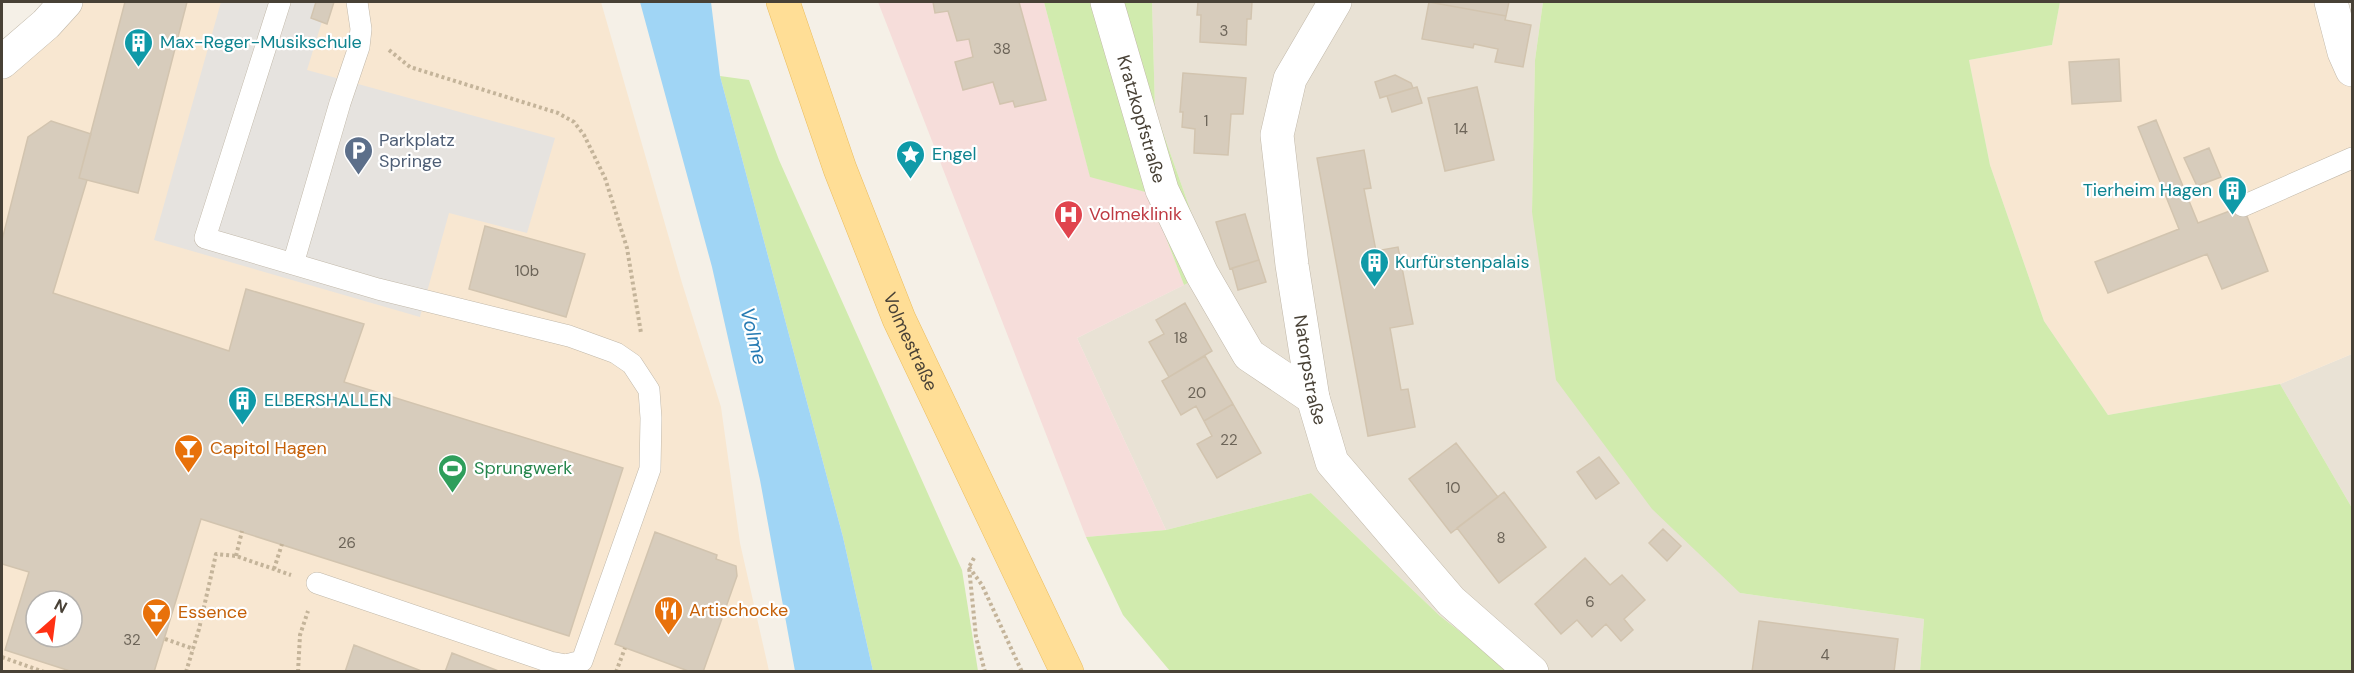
<svg xmlns="http://www.w3.org/2000/svg" width="2354" height="673" viewBox="0 0 2354 673" font-family="'DM Sans',sans-serif">
  <style>
    .residential { fill: #e9e2d5 }
    .commercial { fill: #f8e7d1; fill-rule: evenodd }
    .medical { fill: #f6ddda }
    .green { fill: #d1ebae }
    .parking { fill: #e6e3df }
    .water { fill: #a0d5f5 }
    .building { fill: #d7ccbc; stroke: #d2c4af; stroke-width: 1.5; fill-rule: evenodd }
    .lines { fill: none; stroke-linecap: round; stroke-linejoin: round }
    .service-casing { stroke: #c1b8a9; stroke-width: 22 }
    .minor-casing { stroke: #c1b8a9; stroke-width: 34 }
    .primary-casing { stroke: #ebbd5f; stroke-width: 34 }
    .path { stroke: #c4b49a; stroke-width: 4; stroke-dasharray: 3 3; stroke-linecap: butt }
    .service { stroke: #fff; stroke-width: 21 }
    .minor { stroke: #fff; stroke-width: 33 }
    .primary { stroke: #ffde96; stroke-width: 33 }
    .labels { text-anchor: middle; stroke-width: 4.5; stroke-linejoin: round; paint-order: stroke }
    .number-label { font-size: 15px; fill: #6c6458 }
    .culture-label { font-size: 18px; fill: #0d838f; stroke: #fff; text-anchor: start }
    .street-label { font-size: 18px; fill: #484136; stroke: #fff }
    .service-label { font-size: 18px; fill: #4e5e75; stroke: #fff; text-anchor: start }
    .health-label { font-size: 18px; fill: #be3a42; stroke: #fff; text-anchor: start }
    .food-label { font-size: 18px; fill: #c56008; stroke: #fff; text-anchor: start }
    .leisure-label { font-size: 18px; fill: #27864d; stroke: #fff; text-anchor: start }
    .water-label { font-size: 20px; font-style: italic; fill: #277bb3; stroke: #fff }
  </style>
  <rect width="100%" height="100%" fill="#f5f0e7"/>
  <!-- residential -->
  <path class="residential" d="M1152,2h391l-8,58 -3,152 208,381 184,26 -4,52 -404,1 -7,-3 -69,-53 -129,-123 -145,37 -89,-192 135,-67 -57,-161z
    M2352,354v154l-72,-124z"/>
  <!-- commercial -->
  <path class="commercial" d="M66,2h535l81,281 39,124 19,136 29,128h-767v-609zM36,601h36v36h-36z
    M2060,2h271l21,68v284l-72,30 -172,31 -64,-94 -54,-156 -21,-105 83,-15z"/>
  <!-- medical -->
  <path class="medical" d="M878,2h166l46,174 59,17 35,92 -107,53 89,192 -80,7z"/>
  <!-- green -->
  <path class="green" d="M1044,2h108l3,108 57,161 -28,14 -35,-92 -59,-16z
    M1543,2h517l-8,43 -83,15 21,105 54,156 64,94 172,-31 72,124v163h-432l4,-52 -184,-26 -88,-84 -96,-129 -24,-168 3,-152z
    M720,76l29,4 30,80 183,410 16,101h-105l-30,-134z
    M1311,493l129,123 68,53 8,2h-346l-47,-56 -37,-78 80,-7z"/>
  <!-- parking -->
  <path class="parking" d="M221,2h107l-21,68 248,68 -28,95 -78,-20 -29,104 -266,-77z"/>
  <!-- water -->
  <path class="water" d="M640,2h71l9,74 123,461 30,134h-78l-35,-191 -48,-213z"/>
  <!-- building -->
  <path class="building" d="M125,2h62l-49,191 -59,-15z
    M316,2h18l-7,22 -16,-6z
    M933,2h86l27,98 -31,7 -2,-6 -13,3 -7,-22 -30,8 -8,-28 18,-5 -4,-18 -12,2 -9,-30 -13,2z
    M1198,2h54l-1,17h-4l-1,26 -46,-3 1,-27h-4z
    M1429,2l77,14 -1,4 26,5 -8,42 -28,-5 3,-13 -24,-5 -1,4 -51,-9z
    M1429,2h80l-3,14z
    M2119,59l2,42 -49,3 -3,-42z
    M1183,73l63,5 -3,36h-12l-3,41 -34,-2 1,-24 -13,-2 1,-15h-3z
    M1395,75l16,8 2,5 -33,10 -5,-16z
    M1417,87l5,16 -30,9 -5,-16z
    M1477,87l17,73 -49,11 -17,-73z
    M2156,120l42,103 45,-17 25,65 -46,18 -15,-35 -99,39 -13,-31 84,-33 -41,-102z
    M51,121l40,13 -12,44 8,2 -34,113 176,58 17,-62 118,35 -20,58 279,86 -54,168 -368,-117 -47,153h-81l-68,-22 24,-78 -27,-8v-324l26,-103zM36,601h36v36h-36z
    M2209,148l12,29 -24,9 -13,-28z
    M1364,150l7,38 -7,1 12,62 22,-4 15,77 -23,4 11,62 7,-1 7,38 -47,9 -51,-278z
    M1245,214l14,46 -29,9 -14,-47z
    M485,226l100,28 -19,63 -97,-28z
    M1259,260l7,22 -28,8 -6,-22z
    M1185,303l27,48 -43,26 -20,-35 15,-8 -8,-14z
    M1205,356l28,48 -29,17 -8,-15 -15,9 -19,-34z
    M1233,404l28,49 -44,25 -20,-34 15,-8 -8,-15z
    M1456,443l42,54 -47,36 -42,-54z
    M1599,457l20,26 -23,16 -19,-27z
    M1504,492l42,55 -47,36 -42,-55z
    M1663,529l18,17 -14,15 -18,-18z
    M655,532l62,23 -1,4 20,7 1,10 -34,96h-12l-76,-28z
    M1585,558l25,27 12,-10 23,25 -21,19 9,11 -12,11 -15,-17 -14,13 -15,-17 -16,14 -26,-30z
    M1759,621l139,18 -4,33h-142z
    M354,645l70,27h-79z
    M452,653l49,19h-56z"/>
  <g class="lines">
    <defs>
      <path id="service" d="M280,2l-75,236 173,51 191,47 47,17 16,11 17,26 2,28 -1,51 -68,192 -16,4 -16,-3 -233,-79
        M2243,206l109,-48
        M293,264l47,-161 19,-56 2,-18 -4,-27"/>
      <g id="minor">
        <path id="s1" d="M1107,2l55,188 40,84 47,81 64,43"/>
        <path id="s2" d="M1335,2l-45,77 -13,56 15,130 21,133 19,64 119,139 81,71"/>
        <path d="M2331,2l13,50 8,18"/>
        <path d="M2,62l44,-38 20,-22"/>
      </g>
      <g id="primary">
        <path id="s3" d="M783,2l57,167 59,150 168,353"/>
      </g>
    </defs>
    <!-- service casing -->
    <use href="#service" class="service-casing"/>
    <!-- minor casing -->
    <use href="#minor" class="minor-casing"/>
    <!-- primary casing -->
    <use href="#primary" class="primary-casing"/>
    <!-- path -->
    <path class="path" d="M389,50l21,17 148,46 16,9 10,13 21,43 22,70 14,85
      M236,556l6,-25
      M974,558l-5,9 7,70 9,35
      M969,567l13,18 40,87
      M274,569l8,-25
      M165,639l29,10
      M2,657l42,15
      M186,672l13,-43 17,-75 20,2 55,19
      M298,672l2,-37 8,-24
      M616,672l9,-24"/>
    <!-- service -->
    <use href="#service" class="service"/>
    <!-- minor -->
    <use href="#minor" class="minor"/>
    <!-- primary -->
    <use href="#primary" class="primary"/>
  </g>
  <!-- icons -->
  <defs>
    <symbol id="building-pin" viewBox="-11 -11 22 30"><path d="M0 17L-7.5 6A9.5 9.5 0 1 1 7.5 6Z" fill="#0f9aa8" stroke="#fff"/><path d="M-4-6H4V6H1V3H-1V6H-4ZM-2.5-4.3h1.7v1.8h-1.7ZM.8-4.3h1.7v1.8H.8ZM-2.5-1h1.7V.8h-1.7ZM.8-1h1.7V.8H.8Z" fill="#fff"/></symbol>
    <symbol id="parking-pin" viewBox="-11 -11 22 30"><path d="M0 17L-7.5 6A9.5 9.5 0 1 1 7.5 6Z" fill="#5c6f8a" stroke="#fff"/><path d="M-3.5-5.5H1a3.5 3.5 0 0 1 0 7H-1V5.5H-3.5ZM-1-3.4V-.6H.8a1.4 1.4 0 0 0 0-2.8Z" fill="#fff"/></symbol>
    <symbol id="sight-pin" viewBox="-11 -11 22 30"><path d="M0 17L-7.5 6A9.5 9.5 0 1 1 7.5 6Z" fill="#0f9aa8" stroke="#fff"/><path d="M0-6L1.8-2.2L6-1.7L2.9 1.2L3.7 5.4L0 3.3L-3.7 5.4L-2.9 1.2L-6-1.7L-1.8-2.2Z" fill="#fff"/></symbol>
    <symbol id="hospital-pin" viewBox="-11 -11 22 30"><path d="M0 17L-7.5 6A9.5 9.5 0 1 1 7.5 6Z" fill="#e0444e" stroke="#fff"/><path d="M-5-5h3v3.5h4V-5h3V5h-3V1.5h-4V5h-3Z" fill="#fff"/></symbol>
    <symbol id="bar-pin" viewBox="-11 -11 22 30"><path d="M0 17L-7.5 6A9.5 9.5 0 1 1 7.5 6Z" fill="#e8710a" stroke="#fff"/><path d="M-6-5H6L.8 .8V4.5H3.5V6h-7V4.5H-.8V.8Z" fill="#fff"/></symbol>
    <symbol id="stadium-pin" viewBox="-11 -11 22 30"><path d="M0 17L-7.5 6A9.5 9.5 0 1 1 7.5 6Z" fill="#2e9e5b" stroke="#fff"/><path d="M0-5a6.5 5 0 1 0 0 10a6.5 5 0 1 0 0-10ZM-3.5-1.8h7v3.6h-7Z" fill="#fff"/></symbol>
    <symbol id="restaurant-pin" viewBox="-11 -11 22 30"><path d="M0 17L-7.5 6A9.5 9.5 0 1 1 7.5 6Z" fill="#e8710a" stroke="#fff"/><path d="M-5-6h1v4h1v-4h1v4h1v-4h1v5L-1.5 .5V6h-2V.5L-5-1ZM5-6V6H3V1.5H1.5Q1.5-4 5-6Z" fill="#fff"/></symbol>
  </defs>
  <g fill-rule="evenodd">
    <use href="#building-pin" x="122" y="26" width="33" height="45"/>
    <use href="#parking-pin" x="342" y="134" width="33" height="45"/>
    <use href="#sight-pin" x="894" y="138" width="33" height="45"/>
    <use href="#building-pin" x="2216" y="174" width="33" height="45"/>
    <use href="#hospital-pin" x="1052" y="198" width="33" height="45"/>
    <use href="#building-pin" x="1358" y="246" width="33" height="45"/>
    <use href="#building-pin" x="226" y="384" width="33" height="45"/>
    <use href="#bar-pin" x="172" y="432" width="33" height="45"/>
    <use href="#stadium-pin" x="436" y="452" width="33" height="45"/>
    <use href="#restaurant-pin" x="652" y="594" width="33" height="45"/>
    <use href="#bar-pin" x="140" y="596" width="33" height="45"/>
  </g>
  <g class="labels">
    <!-- number labels -->
    <g class="number-label">
      <text x="1224" y="36">3</text>
      <text x="1002" y="54">38</text>
      <text x="1206" y="126">1</text>
      <text x="1461" y="134">14</text>
      <text x="527" y="276">10b</text>
      <text x="1181" y="343">18</text>
      <text x="1197" y="398">20</text>
      <text x="1229" y="445">22</text>
      <text x="1453" y="493">10</text>
      <text x="1501" y="543">8</text>
      <text x="347" y="548">26</text>
      <text x="1590" y="607">6</text>
      <text x="132" y="645">32</text>
      <text x="1825" y="660">4</text>
    </g>
    <!-- culture labels -->
    <g class="culture-label">
      <text x="160" y="48">Max-Reger-Musikschule</text>
      <text x="932" y="160">Engel</text>
      <text x="2212" y="196" text-anchor="end">Tierheim Hagen</text>
      <text x="1395" y="268">Kurfürstenpalais</text>
      <text x="264" y="406">ELBERSHALLEN</text>
    </g>
    <!-- street labels -->
    <g class="street-label">
      <text dy="6" stroke="none"><textPath href="#s1" startOffset="122">Kratzkopfstraße</textPath></text>
      <text dy="6" stroke="none"><textPath href="#s3" startOffset="363">Volmestraße</textPath></text>
      <text dy="6" stroke="none"><textPath href="#s2" startOffset="384">Natorpstraße</textPath></text>
    </g>
    <!-- service labels -->
    <g class="service-label">
      <text x="379" y="146">Parkplatz<tspan x="379" dy="21">Springe</tspan></text>
    </g>
    <!-- health labels -->
    <g class="health-label">
      <text x="1089" y="220">Volmeklinik</text>
    </g>
    <!-- food labels -->
    <g class="food-label">
      <text x="210" y="454">Capitol Hagen</text>
      <text x="689" y="616">Artischocke</text>
      <text x="178" y="618">Essence</text>
    </g>
    <!-- leisure labels -->
    <g class="leisure-label">
      <text x="474" y="474">Sprungwerk</text>
    </g>
    <!-- water labels -->
    <g class="water-label">
      <text transform="translate(754 336) rotate(76)" y="7">Volme</text>
    </g>
  </g>
  <!-- border -->
  <rect width="2354" height="673" fill="none" stroke="#484136" stroke-width="6"/>
  <!-- north arrow -->
  <g transform="translate(54 619) rotate(28)"><circle r="28" fill="#ffffff" stroke="#b6b3af" stroke-width="1.5"/>
  <path d="M0-4.5L10 22L0 15L-10 22Z" fill="#ff3114"/>
  <text y="-9" font-size="16" font-weight="bold" text-anchor="middle" fill="#484136">N</text>
  </g>
</svg>
